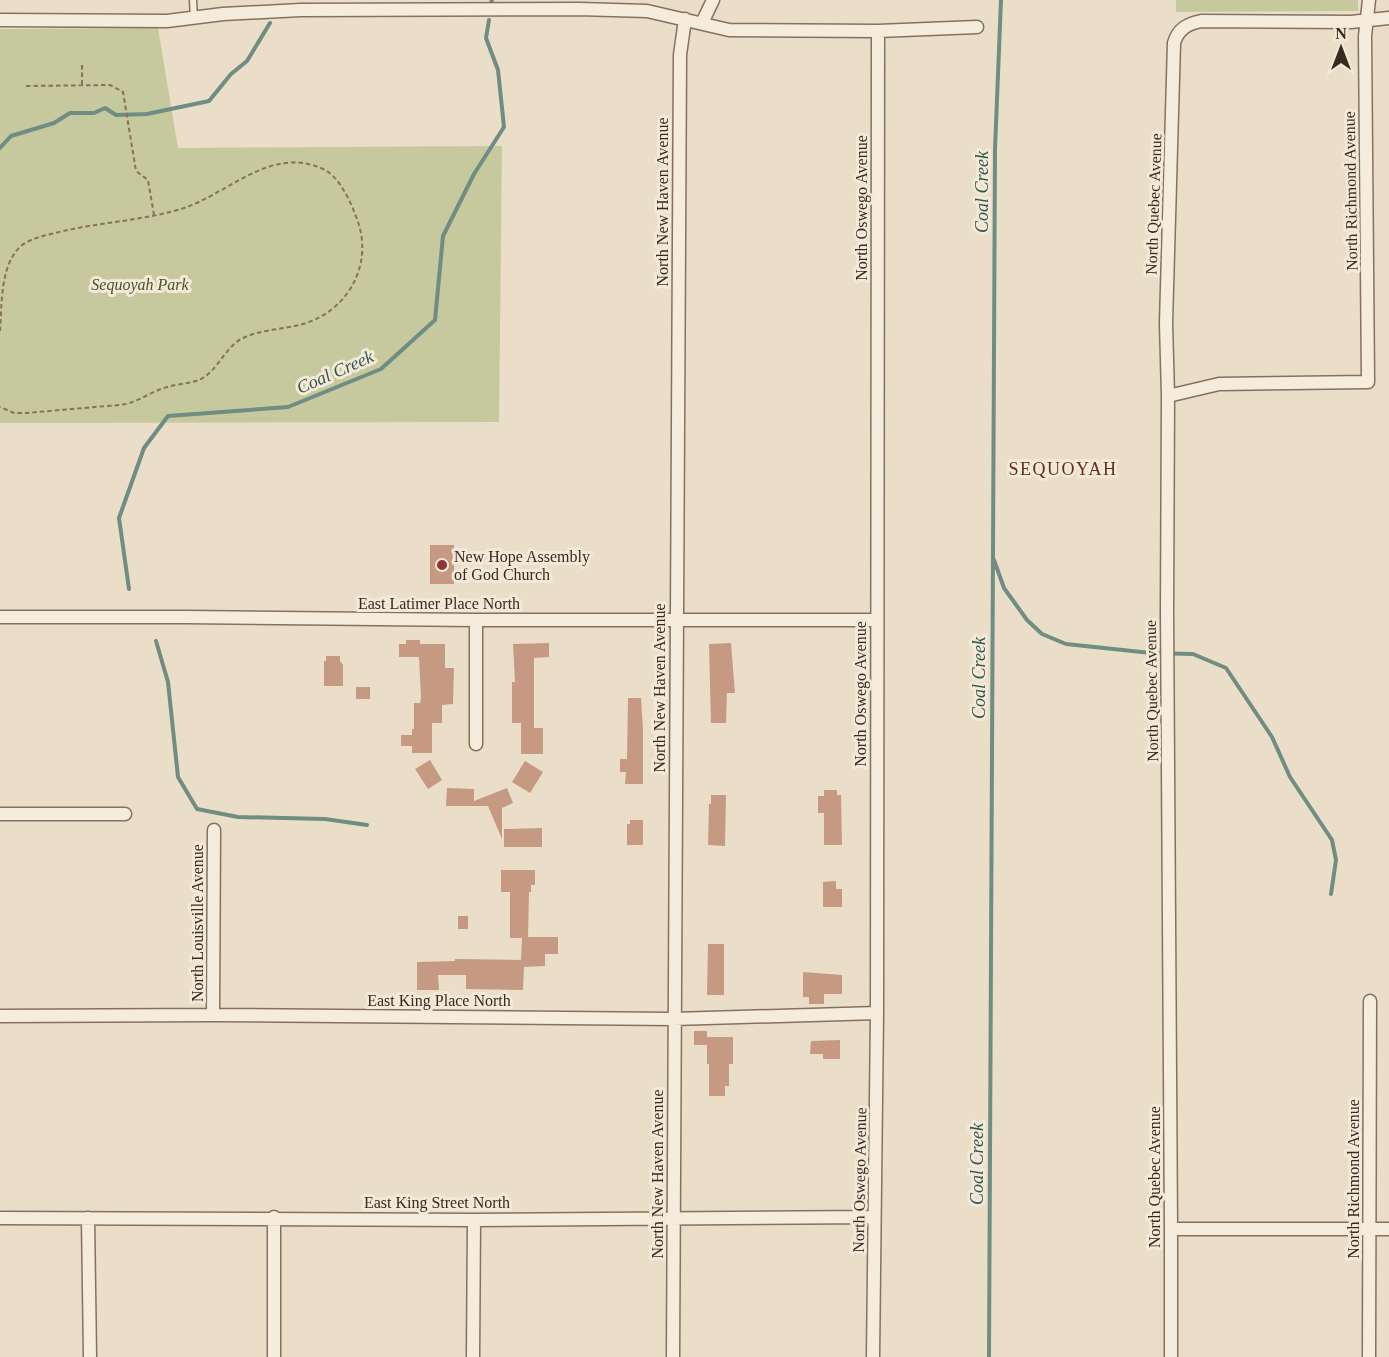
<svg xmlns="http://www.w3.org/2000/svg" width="1389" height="1357" viewBox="0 0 1389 1357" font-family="Georgia,serif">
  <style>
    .green { fill: #c6c89d }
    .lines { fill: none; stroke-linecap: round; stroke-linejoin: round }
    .stream { stroke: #708d84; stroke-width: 4 }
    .building { fill: #c59982 }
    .lane-casing { stroke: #85715f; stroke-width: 9 }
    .street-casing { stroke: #85715f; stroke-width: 15 }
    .path { stroke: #85715f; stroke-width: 2; stroke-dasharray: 4.5 3; stroke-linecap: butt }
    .lane { stroke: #f6ecdb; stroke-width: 6 }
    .street { stroke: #f6ecdb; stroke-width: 12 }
    .poi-dot { fill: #8f343b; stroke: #f3e9d7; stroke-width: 2 }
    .labels { text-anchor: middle; stroke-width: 6; stroke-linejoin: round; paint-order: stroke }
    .street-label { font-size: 16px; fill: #372a21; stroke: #f3e9d7 }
    .park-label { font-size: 16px; font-style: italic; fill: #4a522a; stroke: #f3e9d7 }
    .poi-label { font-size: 16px; fill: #372a21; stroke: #f3e9d7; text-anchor: start }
    .water-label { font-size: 18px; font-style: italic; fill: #325551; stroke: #f3e9d7 }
    .neighbourhood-label { font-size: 18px; letter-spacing: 1.5px; fill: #602d24; stroke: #f3e9d7 }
  </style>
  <rect width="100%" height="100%" fill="#ebdec8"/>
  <!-- green -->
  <path class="green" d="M1176,0h182v11l-182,1z
    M158,28l20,120 324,-2 -3,276 -499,1v-394z"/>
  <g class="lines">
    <!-- stream -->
    <path class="stream" d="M491,3l1,-3
      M0,148l11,-12 43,-13 16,-10h24l11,-5 11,7 31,-1 62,-13 22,-27 16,-13 23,-38
      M994,560l10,28 23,32 15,14 24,10 85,9 42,1 33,14 46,69 18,40 42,63 4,20 -5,34
      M129,589l-10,-71 25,-70 24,-32 120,-9 93,-38 54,-49 8,-84 31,-62 30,-47 -6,-57 -12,-32 3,-18
      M156,641l12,41 10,95 19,32 41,8 87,2 42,6
      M989,1357l6,-1208 6,-149"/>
  </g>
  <!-- building -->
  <path class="building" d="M430,545h24v39h-24z
    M406,640h14v4h25v24h9l-1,36 -11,1v18h-10v30h-20v-7h-11v-11h11v-6h2v-26h6l1,-5 -2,-41h-20v-13h7z
    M549,643v14l-15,1v70h9v26h-22v-31h-9v-41h3l-2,-38z
    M731,643l4,50h-8l-1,30h-15l-2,-79z
    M326,656h14v5l3,4v21h-19v-25h2z
    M356,687h14v12h-14z
    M628,698h13l2,31v55h-18l1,-12h-6v-13h7z
    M430,760l12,20 -14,9 -13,-20z
    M525,761l18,11 -13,21 -18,-11z
    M447,788l27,1v12l33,-13 6,15 -11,5v31l-14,-33h-42z
    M824,790h13v5h4l1,50h-18v-32h-6v-17h6z
    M711,795h15l-1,51 -17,-1 1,-41h2z
    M630,820h13v25h-16v-21h3z
    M542,828v19h-38v-18z
    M501,870h34v15h-4v7h-2l-1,45h30v17h-13v12l-21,1 -1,23 -57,-1v-14h-28l1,15h-22v-28l38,-1v-2l66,1 1,-22h-12v-46h-9z
    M836,881v8h6v18h-19v-25z
    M458,916h10v13h-10z
    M708,944h16v51h-17z
    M803,972l39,3v19h-18v10h-15v-7h-6z
    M694,1031h13v14h-13z
    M707,1037h26v27h-4v22h-4v10h-16v-32h-2z
    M840,1040v19h-17v-5h-13l1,-13z"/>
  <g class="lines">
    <defs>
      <path id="lane" d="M193,0l1,18"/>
      <path id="street" d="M0,20l167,1 56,-7 77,-4 279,-1 68,2 82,19 149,1 99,-4
        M702,23l11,-23
        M1168,396l51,-12 149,-2 -3,-346 4,-36
        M0,617h186l290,3h401
        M476,744v-124
        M0,814h125
        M213,1015l1,-185
        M0,1016l213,-1 461,4 203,-6
        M0,1218l474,2 400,-3
        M88,1218l2,139
        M1171,1229h218
        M274,1357v-140
        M473,1357l1,-137
        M673,1357l7,-1302 5,-36
        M873,1357l4,-344 1,-982
        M1171,1357v-128l-4,-617 1,-216 -2,-73 8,-280c4,-14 13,-19 27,-22l150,1 38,-4
        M1369,1357l1,-356"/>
    </defs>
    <!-- lane casing -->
    <use href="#lane" class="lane-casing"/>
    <!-- street casing -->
    <use href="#street" class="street-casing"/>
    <!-- path -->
    <path class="path" d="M82,65v21
      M26,86l84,-1 13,7 13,79 12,9 6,35
      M0,331c2,-27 0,-66 21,-85 10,-8 22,-10 34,-13 42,-11 89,-12 129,-25 45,-15 88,-63 139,-39 18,8 30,38 36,56 13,44 -14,87 -56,99 -18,5 -46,6 -62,15 -17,10 -24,33 -42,41 -11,4 -24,4 -35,8 -13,4 -25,13 -38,16 -10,2 -21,2 -31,3 -23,2 -46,4 -68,6h-13l-14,-6"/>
    <!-- lane -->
    <use href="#lane" class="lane"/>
    <!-- street -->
    <use href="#street" class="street"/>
  </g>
  <!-- markers -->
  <circle class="poi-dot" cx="442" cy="565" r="6"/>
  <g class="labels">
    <!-- street labels -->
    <g class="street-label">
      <text transform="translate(1350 191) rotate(-91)" y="6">North Richmond Avenue</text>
      <text transform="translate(662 202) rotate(-90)" y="6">North New Haven Avenue</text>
      <text transform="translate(1153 204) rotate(-88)" y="6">North Quebec Avenue</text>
      <text transform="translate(861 208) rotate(-90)" y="6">North Oswego Avenue</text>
      <text x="439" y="609">East Latimer Place North</text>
      <text transform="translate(659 688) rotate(-90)" y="6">North New Haven Avenue</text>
      <text transform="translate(1151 691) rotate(-91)" y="6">North Quebec Avenue</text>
      <text transform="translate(860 694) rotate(-90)" y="6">North Oswego Avenue</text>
      <text transform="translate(197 923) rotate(-90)" y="6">North Louisville Avenue</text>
      <text x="439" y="1006">East King Place North</text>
      <text transform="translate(657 1174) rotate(-90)" y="6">North New Haven Avenue</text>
      <text transform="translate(1154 1177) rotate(-90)" y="6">North Quebec Avenue</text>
      <text transform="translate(1353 1179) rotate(-90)" y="6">North Richmond Avenue</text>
      <text transform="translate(859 1180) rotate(-89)" y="6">North Oswego Avenue</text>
      <text x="437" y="1208">East King Street North</text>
    </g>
    <!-- park labels -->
    <g class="park-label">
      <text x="140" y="290">Sequoyah Park</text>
    </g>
    <!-- poi labels -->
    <g class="poi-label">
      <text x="454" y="562">New Hope Assembly<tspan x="454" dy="18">of God Church</tspan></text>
    </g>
    <!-- water labels -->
    <g class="water-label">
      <text transform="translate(982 192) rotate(-90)" y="6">Coal Creek</text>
      <text transform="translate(335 372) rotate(-24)" y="6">Coal Creek</text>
      <text transform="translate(979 678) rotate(-90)" y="6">Coal Creek</text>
      <text transform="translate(977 1164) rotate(-90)" y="6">Coal Creek</text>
    </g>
    <!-- neighbourhood labels -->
    <g class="neighbourhood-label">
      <text x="1063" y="475">SEQUOYAH</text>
    </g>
  </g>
  <!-- north arrow -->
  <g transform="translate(1341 48)" stroke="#f3e9d7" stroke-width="4.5" paint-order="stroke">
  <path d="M0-4.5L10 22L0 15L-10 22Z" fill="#372a21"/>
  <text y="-9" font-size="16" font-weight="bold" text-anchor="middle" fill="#372a21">N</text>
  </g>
</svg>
